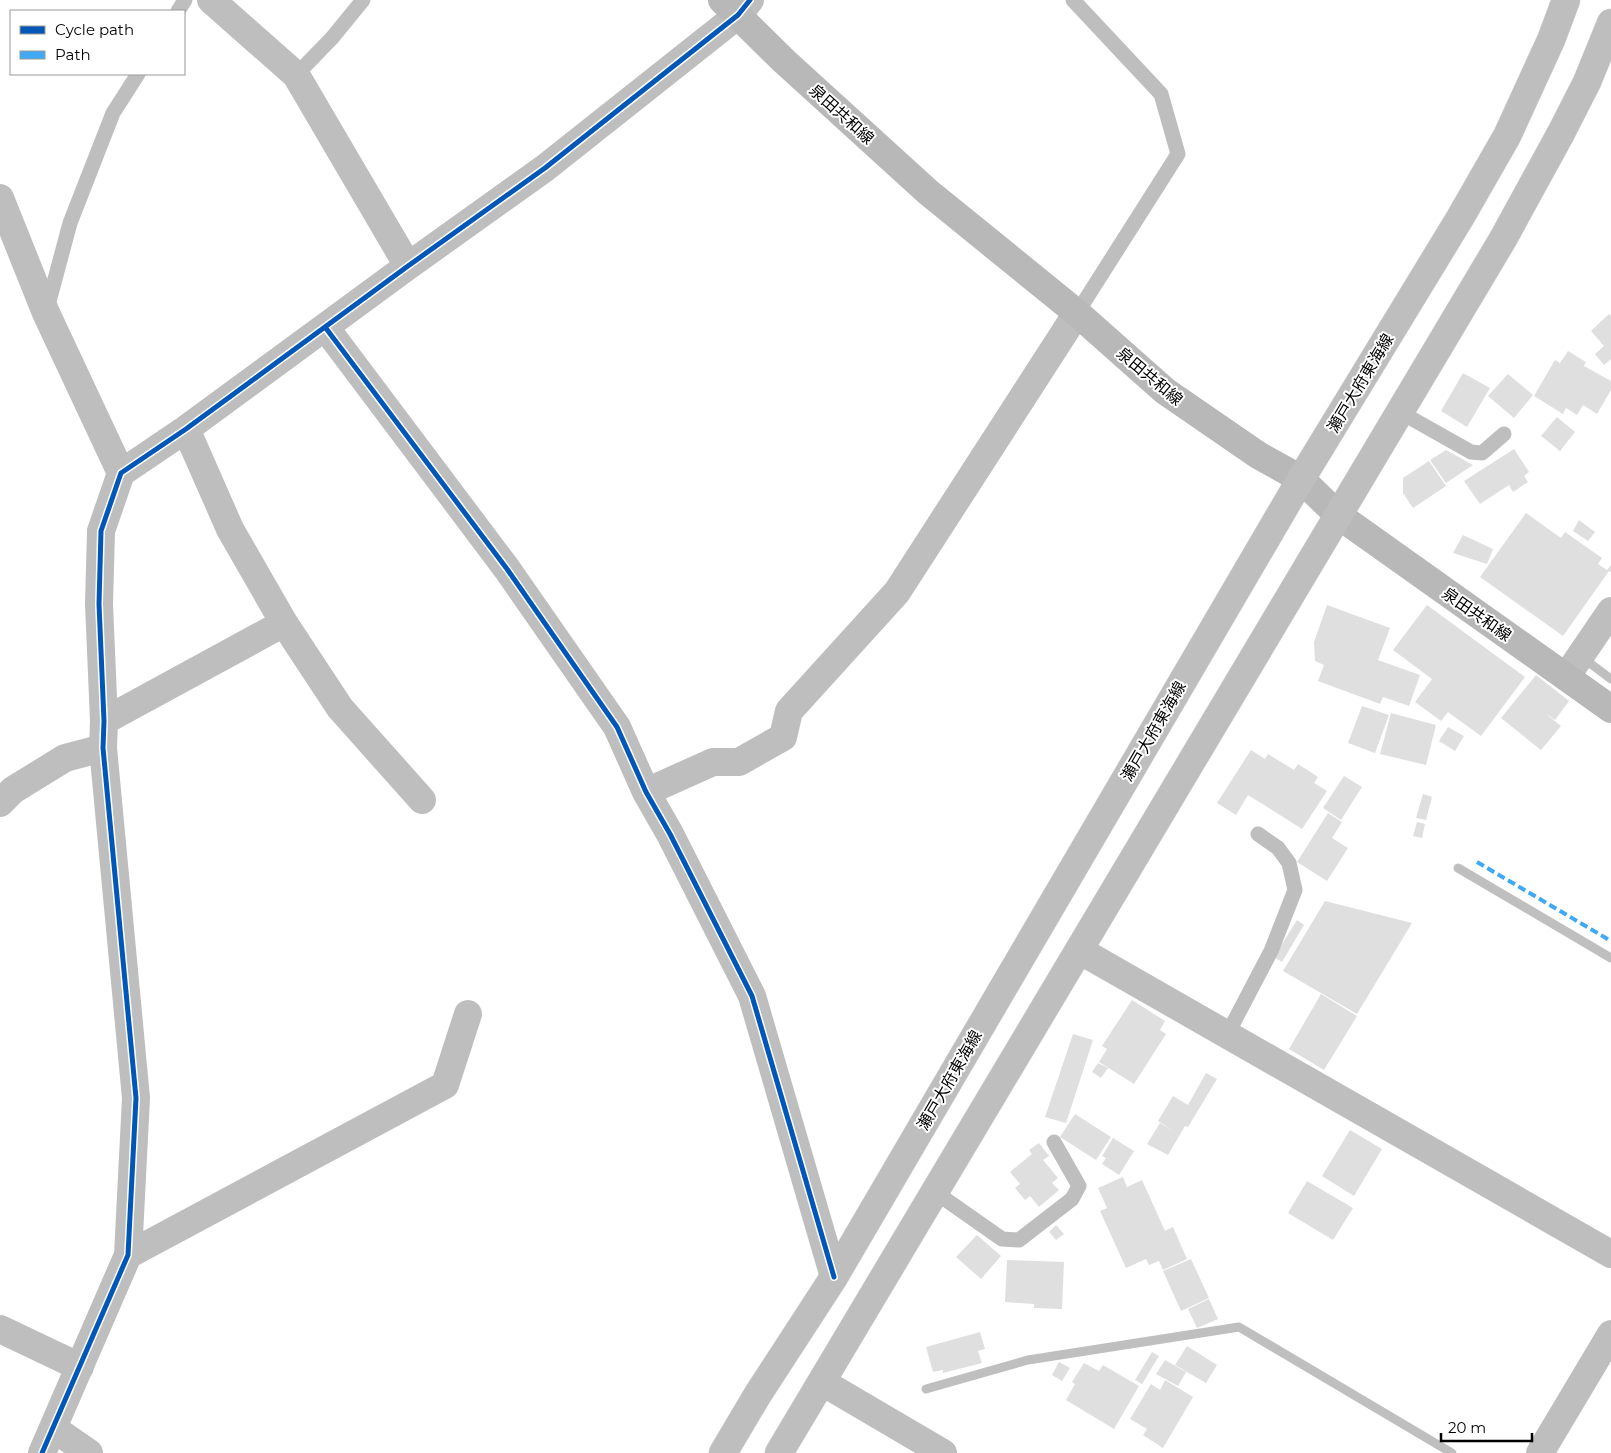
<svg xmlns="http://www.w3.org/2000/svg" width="1611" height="1453" viewBox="0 0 1611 1453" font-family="Montserrat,'Noto Sans JP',sans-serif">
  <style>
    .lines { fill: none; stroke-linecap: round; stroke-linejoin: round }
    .stream { stroke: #bfbfbf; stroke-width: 9 }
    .building { fill: #dfdfdf }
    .primary-casing { stroke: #dbdbdb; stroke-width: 29 }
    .service { stroke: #bebebe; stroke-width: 15 }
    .minor { stroke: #bebebe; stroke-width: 28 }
    .secondary { stroke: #b8b8b8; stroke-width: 28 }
    .primary { stroke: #bebebe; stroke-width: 28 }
    .quiet { stroke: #3fa9f5; stroke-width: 4; stroke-dasharray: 8 4; stroke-linecap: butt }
    .cycleway-casing { stroke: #fff; stroke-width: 8 }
    .cycleway { stroke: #0057b8; stroke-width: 5 }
    .labels { text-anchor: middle; stroke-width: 4; stroke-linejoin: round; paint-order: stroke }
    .street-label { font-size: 16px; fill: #000; stroke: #fff }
  </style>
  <rect width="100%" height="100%" fill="#fff"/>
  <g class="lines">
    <!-- stream -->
    <path class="stream" d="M1591,664l20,15
      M1458,868l153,90
      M926,1389l102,-29 211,-33 213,126"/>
  </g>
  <!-- building -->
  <path class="building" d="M1609,314l2,2v43l-7,6 -9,-11 9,-8 -13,-15z
    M1568,351l18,11 -2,4 27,15v9l-14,24 -14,-9 -6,10 -11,-7 -3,6 -29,-18 21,-36 5,3z
    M1463,373l27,15 -23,39 -26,-16z
    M1508,374l25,21 -19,23 -26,-22z
    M1557,417l18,15 -15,19 -19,-15z
    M1514,449l15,23 -5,4 4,6 -15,10 -4,-7 -29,19 -16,-23z
    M1446,450l27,15 -27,18 -16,-23z
    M1429,461l17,25 -33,22 -10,-15v-15z
    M1526,513l35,25 4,-6 37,26 -4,6 9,6 4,-5v7l-2,-1 -46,65 -83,-59z
    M1579,520l16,12 -7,9 -15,-10z
    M1463,535l30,14 -6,15 -34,-11z
    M1327,605l63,23 -12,32 42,15 -11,31 -26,-9 -3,7 -62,-23 6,-16 -9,-4 -1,-19z
    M1427,605l98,72 -44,59 -33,-24 -7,9 -26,-19 17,-23 -39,-29z
    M1536,675l33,26 -14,19 -10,-7 16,13 -20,24 -40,-32z
    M1362,706l27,9 -14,38 -27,-10z
    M1391,713l45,12 -10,40 -46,-11z
    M1448,727l16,9 -9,15 -16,-10z
    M1251,750l14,9 3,-5 26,16 4,-6 20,13 -4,6 13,8 -25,38 -54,-34 -12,20 -19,-12z
    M1344,776l18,11 -21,33 -18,-12z
    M1423,794l9,3 -6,23 -10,-2z
    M1328,813l14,9 -10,16 16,10 -21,33 -30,-19z
    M1417,822l8,2 -3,14 -9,-2z
    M1325,901l87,22 -55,91 -74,-43z
    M1297,920l7,5 -22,37 -8,-5z
    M1321,994l36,22 -33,54 -35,-21z
    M1132,1000l33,21 -5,9 6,4 -32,50 -35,-22 8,-13 -5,-3z
    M1073,1034l20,6 -27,83 -21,-6z
    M1098,1063l10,5 -7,10 -9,-6z
    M1206,1073l11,6 -29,48 -3,-1 -17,29 -21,-11 13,-21 15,9 -17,-11 15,-25 15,9z
    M1075,1114l36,23 -15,23 -36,-23z
    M1350,1130l32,19 -28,47 -32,-20z
    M1113,1138l21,13 -15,24 -17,-11 4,-6 -4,-2z
    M1039,1143l10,13 -6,4 15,18 -6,5 7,7 -20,17 -9,-11 -5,4 -10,-12 5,-4 -10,-12 22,-18 -3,-4z
    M1123,1177l4,10 15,-7 23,51 8,-4 14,32 -24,11 -4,-9 -10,4 -3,-6 -20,9 -26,-57 7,-3 -9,-20z
    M1307,1181l46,27 -20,32 -45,-27z
    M1056,1225l8,9 -8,6 -7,-8z
    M977,1235l24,21 -20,23 -25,-22z
    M1191,1259l18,39 -28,13 -18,-40z
    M1007,1260l57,2 -2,47 -28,-1v-4l-29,-2z
    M1209,1299l9,20 -21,9 -9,-19z
    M980,1332l5,17 -7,2 4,12 -39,10v-3l-10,2 -7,-25z
    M1187,1346l30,19 -11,18 -31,-18z
    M1152,1352l7,4 -17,28 -7,-4z
    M1165,1360l21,12 -8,14 -22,-12z
    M1059,1362l11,6 -8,13 -10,-6z
    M1084,1363l15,8 4,-6 36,21 -25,43 -48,-29 9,-16 -3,-2z
    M1165,1380l28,17 -30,51 -20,-13 4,-6 -17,-10 21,-35 9,6z"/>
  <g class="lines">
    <defs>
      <path id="primary" d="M723,1453l35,-59 76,-117 467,-798 159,-261 47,-82 44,-96 15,-40
        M779,1453l724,-1214 58,-106 26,-51 24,-59"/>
    </defs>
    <!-- primary casing -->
    <use href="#primary" class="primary-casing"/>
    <!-- service -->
    <path class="service" d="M1073,0l88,94 17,60 -101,159
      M178,11l7,-11
      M296,75l36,-37 31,-38
      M47,309l23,-86 43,-110 25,-39
      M1400,412l71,40 11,1 22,-19
      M1227,1035l44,-84 24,-61 -6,-27 -11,-15 -20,-14
      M935,1192l67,47 17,1 53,-41 7,-13 -25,-44"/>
    <!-- minor -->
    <path class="minor" d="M211,0l85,75 112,191
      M0,198l46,115 75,160
      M325,327l182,242 110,158 29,65 24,42 82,162 82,281
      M186,429l44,100 54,94 56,85 82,92
      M1566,677l45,-66
      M104,721l180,-98
      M646,792l67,-30h26l44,-25 6,-26 108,-119 180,-279
      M0,803l13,-13 52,-32 38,-10
      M1079,950l532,304
      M128,1255l317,-170 23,-71
      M0,1329l80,38
      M822,1382l121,71
      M53,1428l36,25
      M42,1453l86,-198 8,-157 -33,-350 1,-27 -5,-117 2,-73 20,-58 65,-44 222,-163 137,-98 193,-153 12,-15
      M1540,1453l71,-119"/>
    <!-- secondary -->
    <path class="secondary" d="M722,0l62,61 144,131 149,121 88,78 93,64 43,24 37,36 273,194"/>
    <!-- primary -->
    <use href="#primary" class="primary"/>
    <!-- quiet -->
    <path class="quiet" d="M1477,862l134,79"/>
    <defs>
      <path id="cycleway" d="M325,327l182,242 110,158 29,65 24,42 82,162 82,281
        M42,1453l86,-198 8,-157 -33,-350 1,-27 -5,-117 2,-73 20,-58 65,-44 222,-163 137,-98 193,-153 12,-15"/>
    </defs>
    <!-- cycleway casing -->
    <use href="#cycleway" class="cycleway-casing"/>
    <!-- cycleway -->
    <use href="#cycleway" class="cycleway"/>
  </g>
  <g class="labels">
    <!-- street labels -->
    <g class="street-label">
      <text transform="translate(842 114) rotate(42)" y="6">泉田共和線</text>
      <text transform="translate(1150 376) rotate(40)" y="6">泉田共和線</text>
      <text transform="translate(1360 383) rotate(-59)" y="6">瀬戸大府東海線</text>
      <text transform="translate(1477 614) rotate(35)" y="6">泉田共和線</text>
      <text transform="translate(1153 731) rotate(-60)" y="6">瀬戸大府東海線</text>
      <text transform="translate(949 1080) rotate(-60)" y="6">瀬戸大府東海線</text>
    </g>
  </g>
  <!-- legend -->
  <rect x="10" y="10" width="175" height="65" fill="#ffffff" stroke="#999999"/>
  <rect x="20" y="26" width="25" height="8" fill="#0057b8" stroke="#999999"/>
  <text x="55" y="35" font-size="15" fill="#000000">Cycle path</text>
  <rect x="20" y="51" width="25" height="8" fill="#3fa9f5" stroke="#999999"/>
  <text x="55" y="60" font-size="15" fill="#000000">Path</text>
  <!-- scale -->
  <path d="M1441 1433v8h91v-8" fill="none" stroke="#000000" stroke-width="2.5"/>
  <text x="1448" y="1433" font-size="15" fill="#000000" stroke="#ffffff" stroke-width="4" paint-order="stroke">20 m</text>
</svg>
